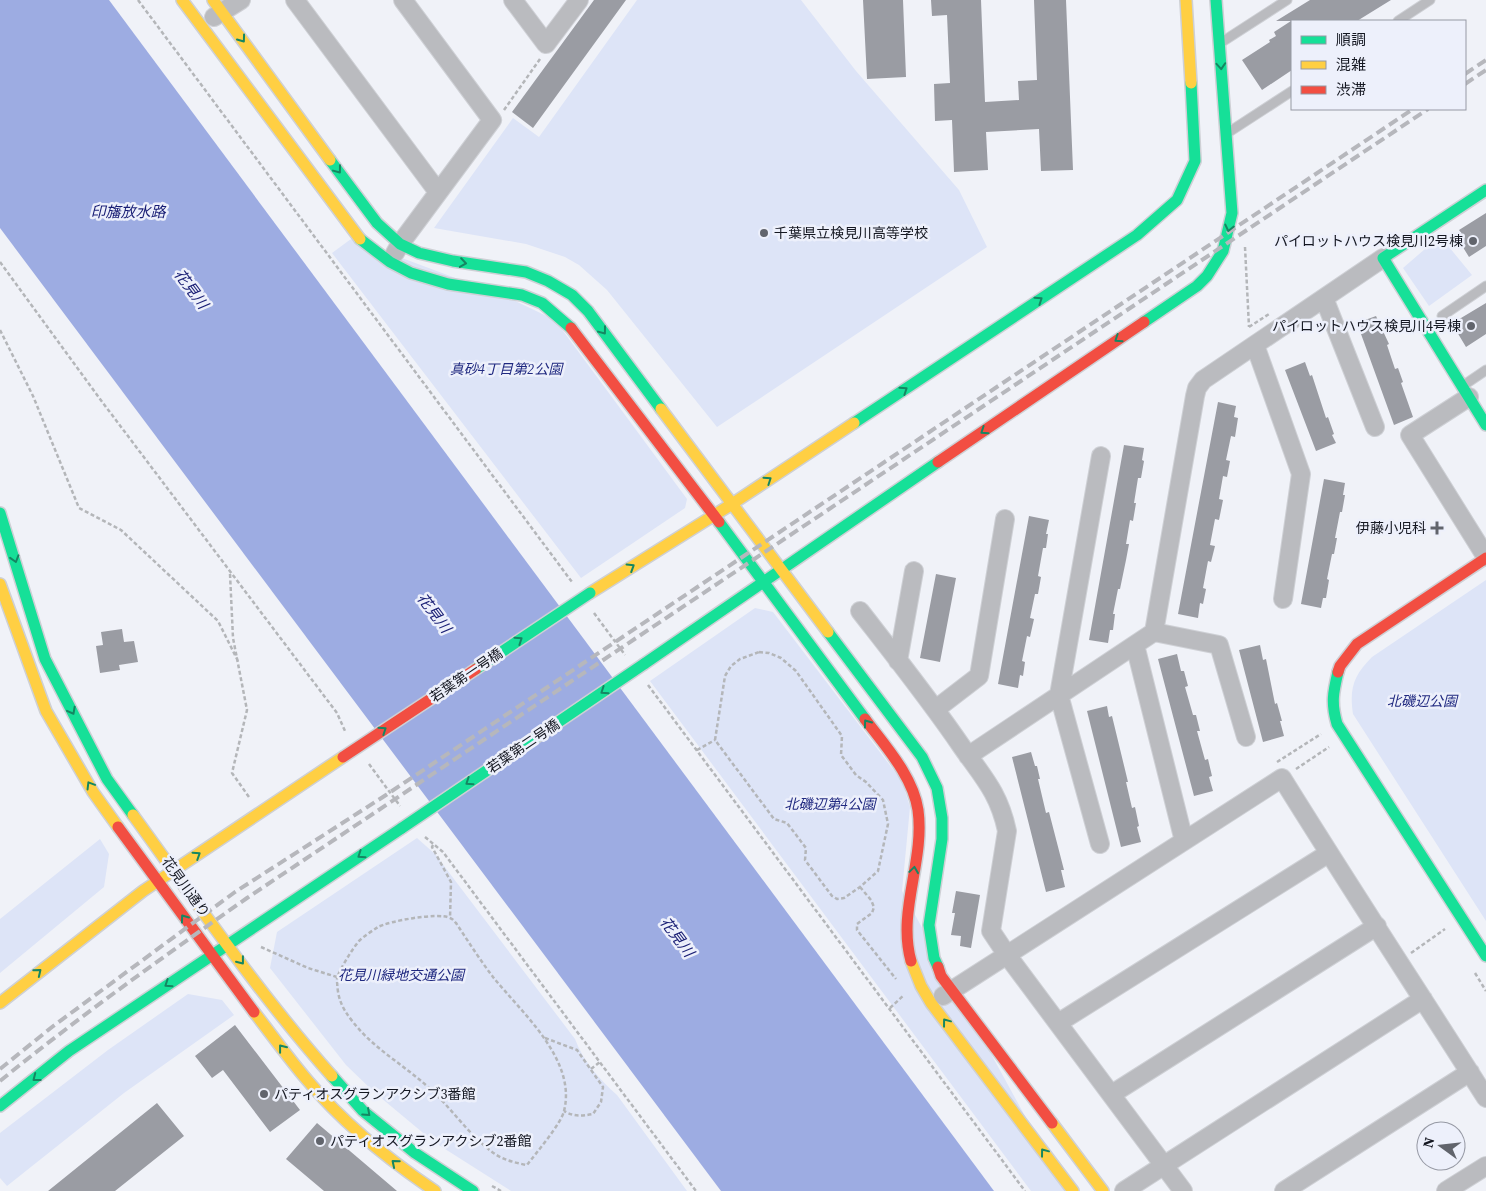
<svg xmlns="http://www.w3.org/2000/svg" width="1486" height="1191" viewBox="0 0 1486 1191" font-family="'Source Serif 4','Noto Sans JP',serif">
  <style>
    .green { fill: #dde4f7 }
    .water { fill: #9dace2 }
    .building { fill: #9a9ca3 }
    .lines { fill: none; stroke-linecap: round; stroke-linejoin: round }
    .lane-casing { stroke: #ced0d5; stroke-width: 11 }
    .street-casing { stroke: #ced0d5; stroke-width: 20 }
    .fast-casing { stroke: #ced0d5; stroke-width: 14 }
    .slow-casing { stroke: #ced0d5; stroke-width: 14 }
    .jam-casing { stroke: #ced0d5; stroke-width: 14 }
    .path { stroke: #b4b6b9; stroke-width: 2.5; stroke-dasharray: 4 2.5; stroke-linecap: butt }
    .lane { stroke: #babbbf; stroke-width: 9 }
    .street { stroke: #babbbf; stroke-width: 18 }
    .fast { stroke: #16e098; stroke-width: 11 }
    .slow { stroke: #ffcf43; stroke-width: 11 }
    .jam { stroke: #f24e42; stroke-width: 11 }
    .rail { stroke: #b6b7bc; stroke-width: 4; stroke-dasharray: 10 5; stroke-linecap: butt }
    .fast-bridge-casing { stroke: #ced0d5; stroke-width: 14; stroke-linecap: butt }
    .jam-bridge-casing { stroke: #ced0d5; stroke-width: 14; stroke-linecap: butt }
    .fast-bridge { stroke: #16e098; stroke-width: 11 }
    .jam-bridge { stroke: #f24e42; stroke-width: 11 }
    .oneway { stroke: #158662 }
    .poi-dot { fill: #61646c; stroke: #edf0fb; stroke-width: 2 }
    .labels { text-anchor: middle; stroke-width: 5; stroke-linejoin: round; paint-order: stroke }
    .poi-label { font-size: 14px; fill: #141721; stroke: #edf0fb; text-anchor: start }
    .park-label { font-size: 14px; font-style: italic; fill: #202980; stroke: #edf0fb }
    .street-label { font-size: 14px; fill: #141721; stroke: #edf0fb }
    .water-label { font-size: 15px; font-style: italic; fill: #181d74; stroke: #edf0fb }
  </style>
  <rect width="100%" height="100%" fill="#f0f2f8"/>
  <!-- green -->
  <path class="green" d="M637,0h164l55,71 103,119 28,57 -270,180 -110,-137 -28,-25 -14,-8 -39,-13 -92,-16 79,-110 26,19z
    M1440,236l32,39 -43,31 -26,-38z
    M351,239l158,59 46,22 132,179 -2,9 -104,70 -249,-325z
    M1486,580v341l-133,-207c-4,-26 1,-39 19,-57z
    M755,608l18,4 129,169 8,26 -8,84 164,300h-35l-381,-510z
    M417,838l18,16 140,185c8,22 25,41 42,56l70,96h-176l-77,-49 -60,-50 -28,-27 -76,-97 7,-36z
    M100,839l9,15 -5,33 -104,86v-54z
    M188,994l34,6 12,15 -110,78 -117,93 -7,-8v-45l108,-83z"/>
  <!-- water -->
  <path class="water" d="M0,0h109l885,1191h-273l-721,-963z"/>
  <!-- building -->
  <path class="building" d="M594,0h32l-93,128 -21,-16z
    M863,0h40l3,77 -39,2z
    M931,0h50l4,102 34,-2 -1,-19 19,-1 -3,-80h32l7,170 -32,1 -2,-42 -53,3 2,38 -34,2 -2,-52 -17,1 -1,-37 16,-1 -3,-68 -15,1z
    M1310,0h81l-34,21h-65v49l-30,20 -20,-30 28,-18 -1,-2 7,-4 -2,-4 17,-11h-15z
    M1486,213v33l-17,11 -13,-21 5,-3 -2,-3z
    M1486,303v31l-20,13 -12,-20 4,-3 -2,-3z
    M1376,316l13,28 -2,1 8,24 3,-1 5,14 -2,1 12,34 -19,8 -37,-102z
    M1305,362l5,14 2,-1 14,43 2,-1 6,17 -2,1 4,8 -20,8 -31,-81z
    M1218,402l18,4 -2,11 4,1 -3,19 -4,-1 -5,24 4,1 -3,16 -4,-1 -4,23 4,1 -4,20 -4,-1 -5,26 5,1 -4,16 -3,-1 -5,27 3,1 -3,15 -3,-1 -2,15 -20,-4z
    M1124,445l20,3 -2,12 2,1 -3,17h-3l-4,25h2l-3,18 -3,-1 -4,24h3l-3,16 -6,29h-2l-5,25h2l-2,16h-3l-2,13 -19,-3z
    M1324,479l21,4 -2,12h2l-3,17h-2l-5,26h2l-3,16h-2l-5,25 2,1 -3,18h-3l-2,10 -20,-4z
    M1029,516l20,4 -3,14h2l-2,14h-3l-5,28 3,1 -3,17h-3l-5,24 4,1 -4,18 -3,-1 -5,25 3,1 -2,14 -3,-1 -2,13 -20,-4z
    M936,574l20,4 -16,84 -20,-4z
    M122,629l2,13 10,-1 4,21 -19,3 1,5 -20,3 -4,-27 7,-1 -2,-13z
    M1260,645l3,15 3,-1 9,45 2,-1 5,18h-2l4,15 -21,6 -24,-92z
    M1177,654l4,17h3l4,15 -3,1 8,28h3l4,16h-3l8,29 3,-1 4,17 -3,1 4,14 -19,5 -36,-137z
    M1107,706l2,11 3,-1 16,66h-2l6,26 3,-1 4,19 -2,1 4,15 -20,5 -34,-136z
    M1031,752l4,14h2l3,13h-2l8,34 3,-1 15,58h-3l4,17 -19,5 -34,-135z
    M956,891l24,4 -9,53 -11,-2 1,-10 -10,-1 4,-22h-3z
    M235,1025l65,85 -30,22 -47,-62 -11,8 -17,-22z
    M157,1103l27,33 -69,55h-67z
    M317,1123l80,68h-73l-38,-32z"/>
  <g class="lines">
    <defs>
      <path id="lane" d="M1398,21l32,-21
        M1222,42l65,-42
        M1229,132l63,-41
        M1442,316l44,-30
        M1464,385l22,-15"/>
      <path id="street" d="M295,0l143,192
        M513,0l33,44 33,-44
        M214,17l27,-17
        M395,253l5,-9 92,-124 -89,-120
        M1324,298l51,129
        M1255,345l46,129 -18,125
        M1469,397l-59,38 76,122
        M860,611c35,45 70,89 102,136 21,30 37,46 45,84l-16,100 16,24 176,236
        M1154,632l41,-236 2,-8 6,-8 180,-122
        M1135,645l49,196
        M898,661l16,-90
        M936,709l43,-33 26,-157
        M968,756l186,-124 65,13 27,92
        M1100,844l-41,-149 42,-239
        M943,996l339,-218c67,108 136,213 204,320
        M1058,1023l271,-170
        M1112,1094l265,-168
        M1124,1191l299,-192
        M1284,1191l186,-119
        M1446,1191l40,-25"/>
      <path id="fast" d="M330,160l47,63 23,21 19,9 34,8 73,11 22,9 24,14 16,16 73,98
        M1486,190l-103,68 103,167
        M360,239l30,23 21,11 37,11 74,11 20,8 29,25
        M1144,322l53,-36 10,-10 16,-25 9,-38 -16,-213
        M854,423l283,-188 40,-35 18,-39 -4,-78
        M0,513l45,146 62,120 26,36
        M719,522l146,197
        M828,632l94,125 15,31 5,30v21l-13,86 5,33 4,9
        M644,664l294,-202
        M1338,672c-5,21 -7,31 -1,52l149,232
        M332,1076l31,35 52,42 58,38
        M0,1106l69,-55 333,-223"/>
      <path id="slow" d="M182,0l178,239
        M213,0l117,160
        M1186,0l5,83
        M661,409l167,223
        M0,584l46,127 47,81 25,35
        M590,593l142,-89 122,-81
        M133,815c64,88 126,179 199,261
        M911,961l10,25 10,17 142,188
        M0,1003l143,-112 200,-134
        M254,1012c18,23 35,47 54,69 36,43 81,79 127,110
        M1052,1123l51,68"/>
      <path id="jam" d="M571,328l148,194
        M938,462l206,-140
        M1338,672l2,-6 17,-22 129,-86
        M865,719c20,27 48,57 53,91 7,51 -21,101 -7,151
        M118,827l136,185
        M938,967l3,9 111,147"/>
    </defs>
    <!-- lane casing -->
    <use href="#lane" class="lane-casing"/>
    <!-- street casing -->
    <use href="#street" class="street-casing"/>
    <!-- fast casing -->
    <use href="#fast" class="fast-casing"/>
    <!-- slow casing -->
    <use href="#slow" class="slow-casing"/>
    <!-- jam casing -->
    <use href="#jam" class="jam-casing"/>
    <!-- path -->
    <path class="path" d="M138,0l434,582
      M504,110l36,-51
      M1245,247l4,80
      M0,262l100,137 237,314 8,18
      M1249,327l20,-13
      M0,330l33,66 46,112 42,22 97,91 20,40
      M230,574l3,64 14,72 -15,63 17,24
      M594,613l31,42
      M759,652l10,1 12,5 15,13 46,65 -1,19 15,20 10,7 17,18 5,24 -10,47 -18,16 -16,11 -7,1 -5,-3 -27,-36 1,-12 -19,-25 -13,-4 -59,-79 10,-64 6,-10 9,-7z
      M648,685l377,506
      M697,750l18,-10
      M1277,762l44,-28
      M369,764l31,42
      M1296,769l33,-22
      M425,837l18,15 253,339
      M433,845l-1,2 19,35 -1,36
      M860,887l11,13 3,7 -2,6 -15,11v6l39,49
      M261,947l47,21 29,9c6,-12 13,-25 22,-36 5,-5 13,-10 19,-14 11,-6 61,-15 72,-9 3,1 4,3 6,5 12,18 24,37 37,54 29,36 84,83 71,134 -3,13 -28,42 -37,54 -11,-2 -23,-5 -32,-11 -26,-18 -43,-46 -67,-67 -24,-22 -54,-38 -75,-65 -12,-15 -16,-25 -16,-45
      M1411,953l34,-24
      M1475,973l11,18
      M890,1008l14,-13
      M545,1038l32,12 26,37 -2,15 -8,12c-11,2 -19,3 -29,-3
      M591,1069l9,-7
      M492,1186l9,5"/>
    <!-- lane -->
    <use href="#lane" class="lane"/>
    <!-- street -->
    <use href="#street" class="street"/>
    <!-- fast -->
    <use href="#fast" class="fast"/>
    <!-- slow -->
    <use href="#slow" class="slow"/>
    <!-- jam -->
    <use href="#jam" class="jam"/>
    <!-- rail -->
    <path class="rail" d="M1465,74l21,-14
      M1465,84l21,-14
      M0,1069l52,-42 183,-135 151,-97 1027,-686
      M0,1081c80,-65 163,-124 247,-183l1181,-789"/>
    <defs>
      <path id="fast-bridge" d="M476,669l114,-76
        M402,828l242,-164"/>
      <path id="jam-bridge" d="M343,757l133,-88"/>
    </defs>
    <!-- fast-bridge casing -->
    <use href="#fast-bridge" class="fast-bridge-casing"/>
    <!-- jam-bridge casing -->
    <use href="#jam-bridge" class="jam-bridge-casing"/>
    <!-- fast-bridge -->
    <use href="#fast-bridge" class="fast-bridge"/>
    <!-- jam-bridge -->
    <use href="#jam-bridge" class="jam-bridge"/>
  </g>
  <!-- one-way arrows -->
  <defs><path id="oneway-chevron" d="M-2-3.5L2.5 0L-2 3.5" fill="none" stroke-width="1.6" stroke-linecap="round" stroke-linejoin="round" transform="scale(1.25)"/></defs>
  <g class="oneway">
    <use href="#oneway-chevron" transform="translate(242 39) rotate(54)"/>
    <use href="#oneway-chevron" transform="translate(1221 66) rotate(86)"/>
    <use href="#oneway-chevron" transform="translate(338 170) rotate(53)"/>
    <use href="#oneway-chevron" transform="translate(1229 228) rotate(103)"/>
    <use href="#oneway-chevron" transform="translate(463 263) rotate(8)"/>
    <use href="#oneway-chevron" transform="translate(1039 300) rotate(-34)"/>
    <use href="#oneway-chevron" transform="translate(603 331) rotate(53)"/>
    <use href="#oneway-chevron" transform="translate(1118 339) rotate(146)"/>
    <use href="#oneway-chevron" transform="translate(904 390) rotate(-34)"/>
    <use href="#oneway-chevron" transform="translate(984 431) rotate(146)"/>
    <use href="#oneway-chevron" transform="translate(768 480) rotate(-34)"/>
    <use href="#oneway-chevron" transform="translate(15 559) rotate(73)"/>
    <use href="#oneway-chevron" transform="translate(631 567) rotate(-32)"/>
    <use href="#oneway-chevron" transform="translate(519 640) rotate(-34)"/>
    <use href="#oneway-chevron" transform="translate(604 691) rotate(146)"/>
    <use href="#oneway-chevron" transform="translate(72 711) rotate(62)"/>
    <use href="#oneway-chevron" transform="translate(867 723) rotate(-126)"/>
    <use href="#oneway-chevron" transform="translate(383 730) rotate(-34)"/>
    <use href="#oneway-chevron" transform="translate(469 782) rotate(146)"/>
    <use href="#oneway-chevron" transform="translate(90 785) rotate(-121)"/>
    <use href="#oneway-chevron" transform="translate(197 855) rotate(-33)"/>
    <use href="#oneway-chevron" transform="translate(361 855) rotate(146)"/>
    <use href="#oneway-chevron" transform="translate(914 870) rotate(-82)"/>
    <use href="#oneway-chevron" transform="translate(184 918) rotate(-126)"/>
    <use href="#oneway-chevron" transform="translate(241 961) rotate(52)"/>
    <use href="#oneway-chevron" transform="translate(38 972) rotate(-39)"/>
    <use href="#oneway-chevron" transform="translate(168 984) rotate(146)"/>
    <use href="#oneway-chevron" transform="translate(946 1022) rotate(-127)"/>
    <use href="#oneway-chevron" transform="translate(282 1048) rotate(-128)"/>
    <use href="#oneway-chevron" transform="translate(36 1078) rotate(142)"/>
    <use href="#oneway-chevron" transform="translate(367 1113) rotate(42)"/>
    <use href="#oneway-chevron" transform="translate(1044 1152) rotate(-127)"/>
    <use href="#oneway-chevron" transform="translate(395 1163) rotate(-140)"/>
  </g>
  <!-- markers -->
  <g class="poi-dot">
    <circle cx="764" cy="233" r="5"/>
    <circle cx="1473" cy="241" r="5"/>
    <circle cx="1471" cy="326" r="5"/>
    <path d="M1434.5 520.5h5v5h5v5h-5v5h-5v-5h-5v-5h5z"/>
    <circle cx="264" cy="1094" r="5"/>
    <circle cx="320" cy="1141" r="5"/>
  </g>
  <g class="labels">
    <!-- poi labels -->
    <g class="poi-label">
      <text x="774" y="238">千葉県立検見川高等学校</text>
      <text x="1463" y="246" text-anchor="end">パイロットハウス検見川2号棟</text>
      <text x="1461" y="331" text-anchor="end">パイロットハウス検見川4号棟</text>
      <text x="1426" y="533" text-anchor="end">伊藤小児科</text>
      <text x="274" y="1099">パティオスグランアクシブ3番館</text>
      <text x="330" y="1146">パティオスグランアクシブ2番館</text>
    </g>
    <!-- park labels -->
    <g class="park-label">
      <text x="506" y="374">真砂4丁目第2公園</text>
      <text x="1422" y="706">北磯辺公園</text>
      <text x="830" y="809">北磯辺第4公園</text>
      <text x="401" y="980">花見川緑地交通公園</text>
    </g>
    <!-- street labels -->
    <g class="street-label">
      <text transform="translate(466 675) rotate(-34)" y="5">若葉第一号橋</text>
      <text transform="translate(523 746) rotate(-34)" y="5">若葉第二号橋</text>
      <text transform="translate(186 887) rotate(54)" y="5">花見川通り</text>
    </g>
    <!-- water labels -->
    <g class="water-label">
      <text x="128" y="217">印旛放水路</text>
      <text transform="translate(191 289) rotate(53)" y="5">花見川</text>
      <text transform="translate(434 613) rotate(53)" y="5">花見川</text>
      <text transform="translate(677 937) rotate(53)" y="5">花見川</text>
    </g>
  </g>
  <!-- legend -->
  <rect x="1291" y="20" width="175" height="90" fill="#edf0fb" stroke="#9699a4"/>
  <rect x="1301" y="36" width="25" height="8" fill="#16e098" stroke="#9699a4"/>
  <text x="1336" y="45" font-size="15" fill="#141721">順調</text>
  <rect x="1301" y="61" width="25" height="8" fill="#ffcf43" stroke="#9699a4"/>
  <text x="1336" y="70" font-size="15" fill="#141721">混雑</text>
  <rect x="1301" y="86" width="25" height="8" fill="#f24e42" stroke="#9699a4"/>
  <text x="1336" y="95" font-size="15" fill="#141721">渋滞</text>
  <!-- north arrow -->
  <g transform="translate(1441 1146) rotate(285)"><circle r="24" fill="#edf0fb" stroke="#9699a4"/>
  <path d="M0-4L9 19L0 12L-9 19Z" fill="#61646c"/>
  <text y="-8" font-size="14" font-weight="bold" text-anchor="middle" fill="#141721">N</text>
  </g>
</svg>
